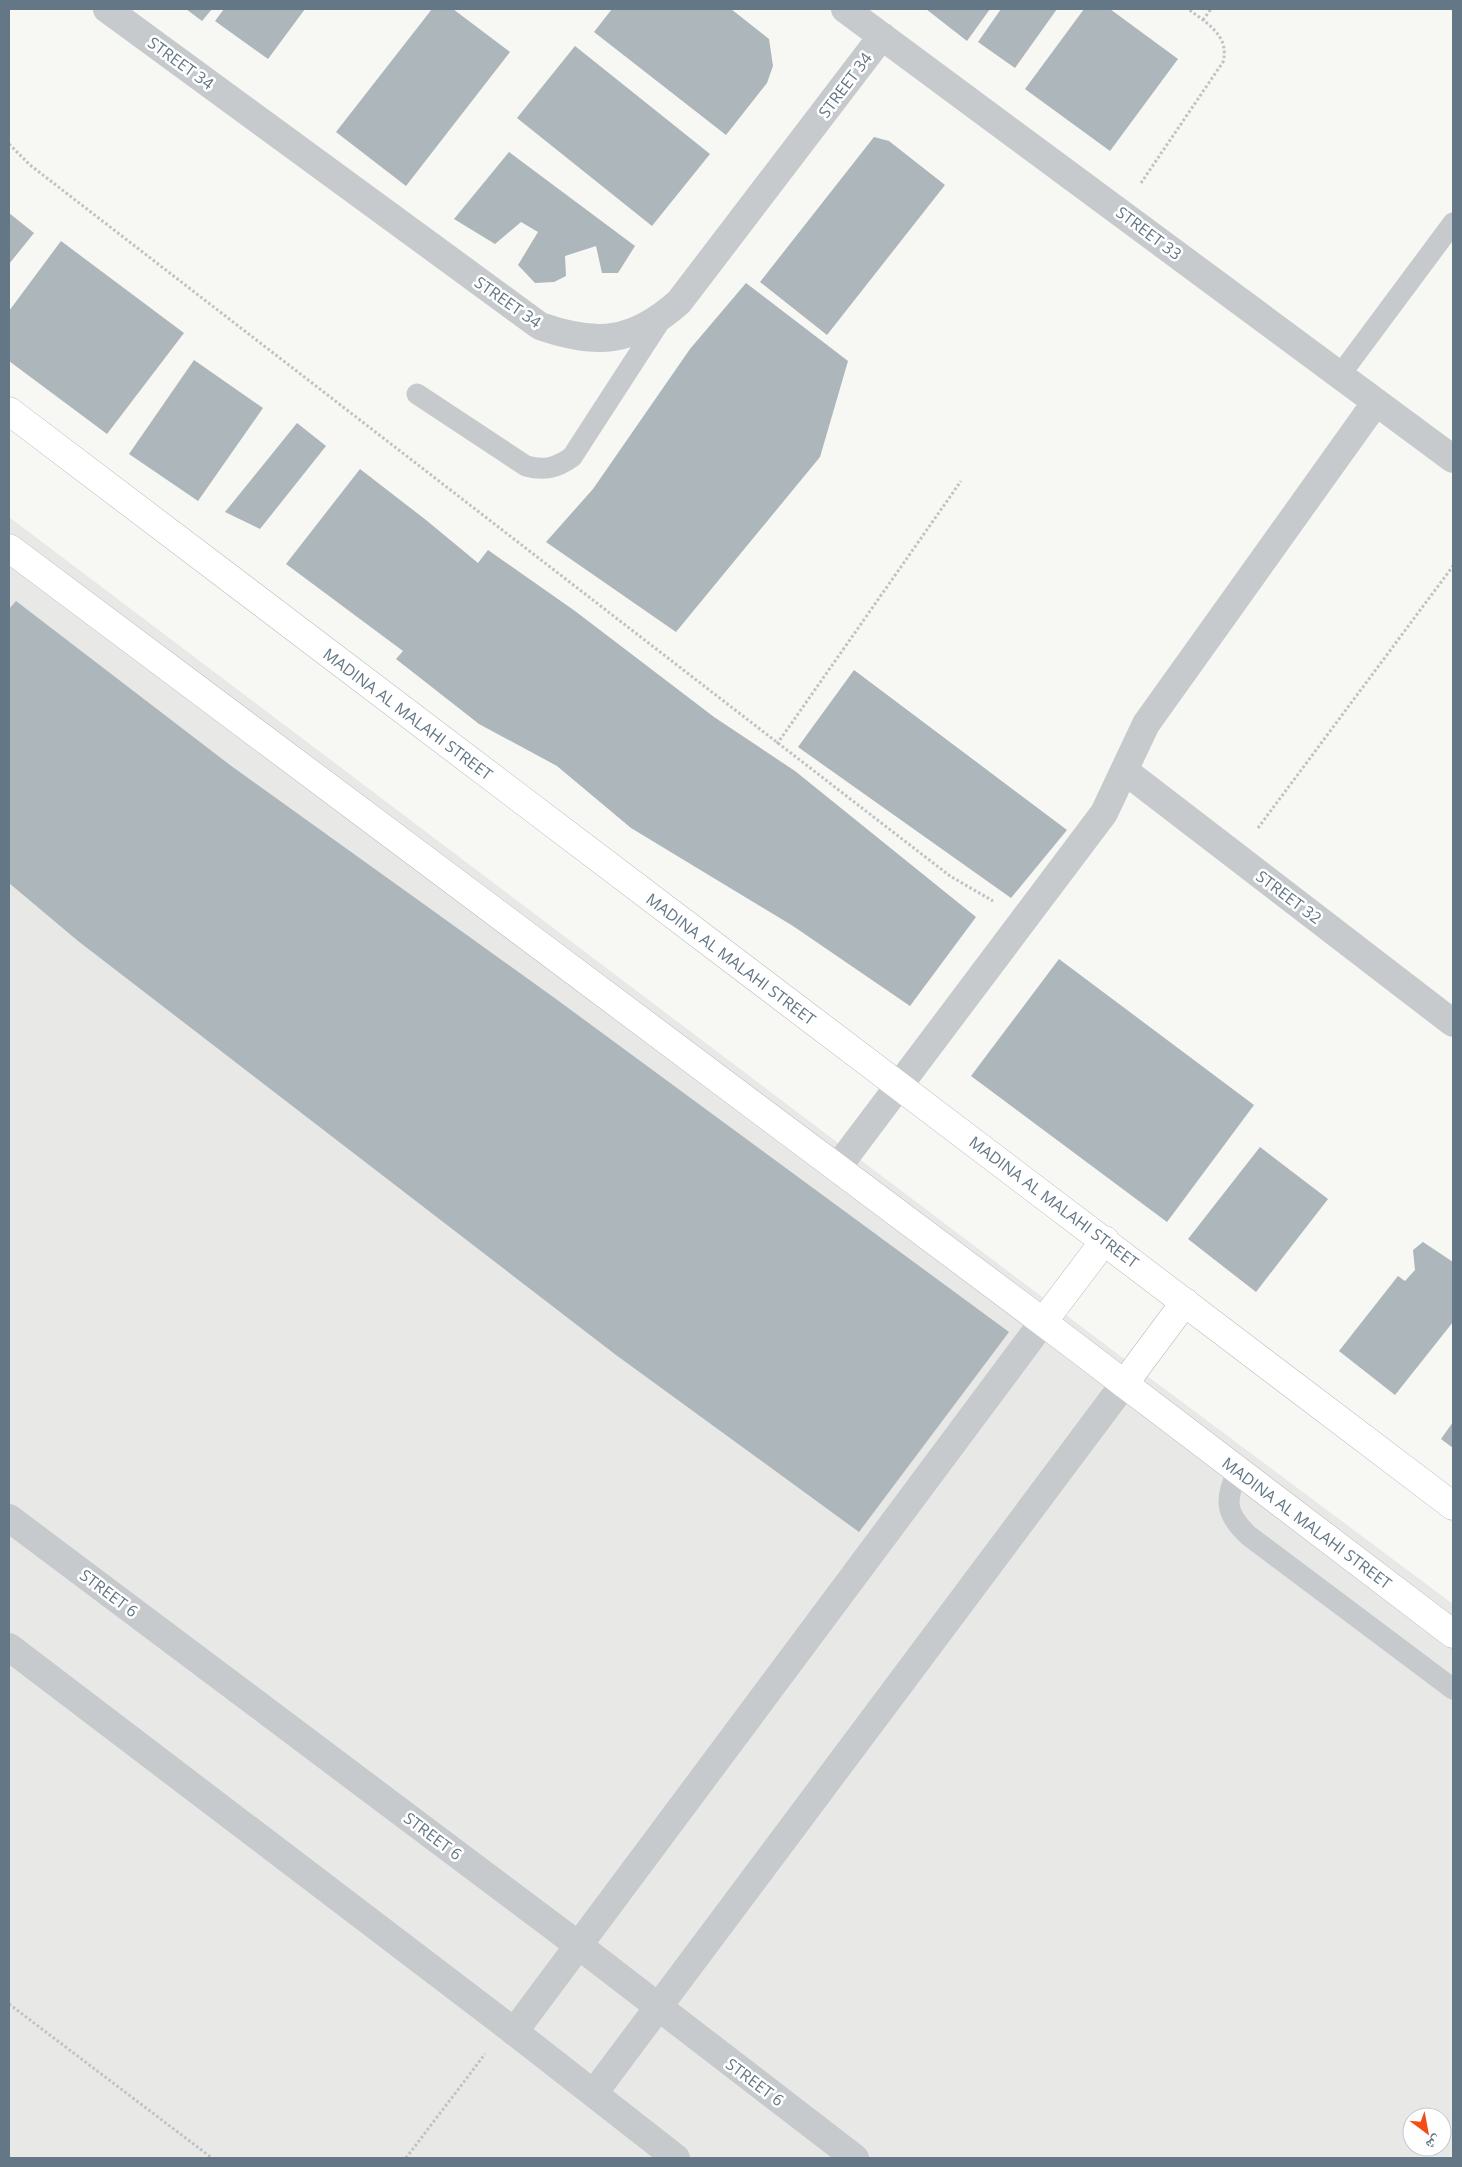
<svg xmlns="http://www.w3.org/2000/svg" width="1462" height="2167" viewBox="0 0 1462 2167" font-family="'Open Sans','Noto Naskh Arabic',sans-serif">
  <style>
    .built { fill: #e8e9e7; fill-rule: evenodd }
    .building { fill: #acb6bb }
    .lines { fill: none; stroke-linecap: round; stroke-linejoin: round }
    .secondary-casing { stroke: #b6bcc0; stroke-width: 29 }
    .path { stroke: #bfc2c4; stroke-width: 3; stroke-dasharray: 2.5 2.5; stroke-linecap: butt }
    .lane { stroke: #c6cacd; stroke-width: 21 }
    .street { stroke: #c6cacd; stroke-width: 28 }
    .secondary { stroke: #fff; stroke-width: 28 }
    .labels { text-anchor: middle; stroke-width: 5; stroke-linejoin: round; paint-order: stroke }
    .street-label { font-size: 16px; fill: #637787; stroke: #fff }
  </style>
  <rect width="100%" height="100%" fill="#f7f7f3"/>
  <!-- built -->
  <path class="built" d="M9,517l1102,832 342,255v554h-1444zM1412,2117h30v30h-30z"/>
  <!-- building -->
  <path class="building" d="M186,9h26l-10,12z
    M224,9h81l-37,50 -53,-38z
    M432,9h21l57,43 -104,134 -70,-54z
    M612,9h119l38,30 4,27 -6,17 -41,52 -132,-103z
    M926,9h64l-23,32z
    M1001,9h56l-42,59 -37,-26z
    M1084,9h26l68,50 -68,92 -85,-62z
    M575,46l135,108 -58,72 -135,-108z
    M874,137l15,4 56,44 -118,150 -67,-53z
    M509,152l126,94 -17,27h-16l-6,-27 -31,10 1,20 -12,6 -19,1 -17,-18 20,-33 -17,-10 -26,22 -41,-25z
    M9,213l25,20 -25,31z
    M61,241l123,92 -77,101 -98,-73v-50z
    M746,283l102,78 -28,96 -144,175 -130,-90 47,-53 97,-140z
    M194,360l69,48 -65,93 -69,-47z
    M297,423l29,23 -66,83 -35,-17z
    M360,469l66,51 52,43 10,-13 87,61 139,106 81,54 181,146 -66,89 -117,-80 -162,-98 -74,-62 -78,-42 -83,-65 7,-8 -117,-87z
    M16,601l214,164 326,234 453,333 -150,200 -243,-177 -538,-414 -69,-58v-274z
    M854,670l213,160 -56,68 -213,-151z
    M1059,959l195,146 -87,117 -196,-146z
    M1260,1147l68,52 -72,93 -68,-53z
    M1423,1242l30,20v60l-58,73 -56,-44 59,-75 7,5 10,-11 -2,-20z
    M1453,1422v26l-12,-9z"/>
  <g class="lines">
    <defs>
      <path id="secondary" d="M9,411l1444,1095
        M9,548l1034,774 410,312
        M1043,1322l62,-82
        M1124,1384l61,-82"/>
    </defs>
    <!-- secondary casing -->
    <use href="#secondary" class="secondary-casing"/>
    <!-- path -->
    <path class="path" d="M1203,20l8,-11
      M9,144l21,21 920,711 43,25
      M1141,183l82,-121c7,-26 -16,-39 -35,-53
      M777,744l184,-263
      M1258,828l195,-262
      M9,2004l203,154
      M406,2158l79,-104"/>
    <!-- lane -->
    <path class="lane" d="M1340,375l113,-152
      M417,394l109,72c19,5 30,2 46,-9l90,-139
      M1238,1470c-13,30 -14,43 11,66l204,153"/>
    <!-- street -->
    <path class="street" d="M107,9l433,317c57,20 93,17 139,-24l203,-266
      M845,9l608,450
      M1125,771l328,252
      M837,1168l267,-355 42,-89 230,-322
      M9,1518l569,427 277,213
      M9,1647l498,379 169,132
      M514,2032l529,-710
      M594,2093l530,-709"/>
    <!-- secondary -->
    <use href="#secondary" class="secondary"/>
  </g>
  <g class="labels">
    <!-- street labels -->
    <g class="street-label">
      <text transform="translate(181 63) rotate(36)" y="6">STREET 34</text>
      <text transform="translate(845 85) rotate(-53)" y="6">STREET 34</text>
      <text transform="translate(1149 233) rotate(37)" y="6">STREET 33</text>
      <text transform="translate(508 302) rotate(35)" y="6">STREET 34</text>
      <text transform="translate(408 714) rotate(37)" y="6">MADINA AL MALAHI STREET</text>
      <text transform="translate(1289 897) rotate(37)" y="6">STREET 32</text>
      <text transform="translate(731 959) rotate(37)" y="6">MADINA AL MALAHI STREET</text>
      <text transform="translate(1054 1202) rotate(37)" y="6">MADINA AL MALAHI STREET</text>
      <text transform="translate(1307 1523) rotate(37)" y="6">MADINA AL MALAHI STREET</text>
      <text transform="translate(109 1593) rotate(37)" y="6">STREET 6</text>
      <text transform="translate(433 1836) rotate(37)" y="6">STREET 6</text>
      <text transform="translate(755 2082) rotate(37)" y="6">STREET 6</text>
    </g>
  </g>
  <!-- border -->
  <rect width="1462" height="2167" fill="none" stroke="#637787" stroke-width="20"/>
  <!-- north arrow -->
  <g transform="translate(1427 2132) rotate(148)"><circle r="24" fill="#ffffff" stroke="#c1c9cf"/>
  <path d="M0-4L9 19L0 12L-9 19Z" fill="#f44c16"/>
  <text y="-8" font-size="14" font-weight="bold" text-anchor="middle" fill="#637787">ش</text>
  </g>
</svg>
